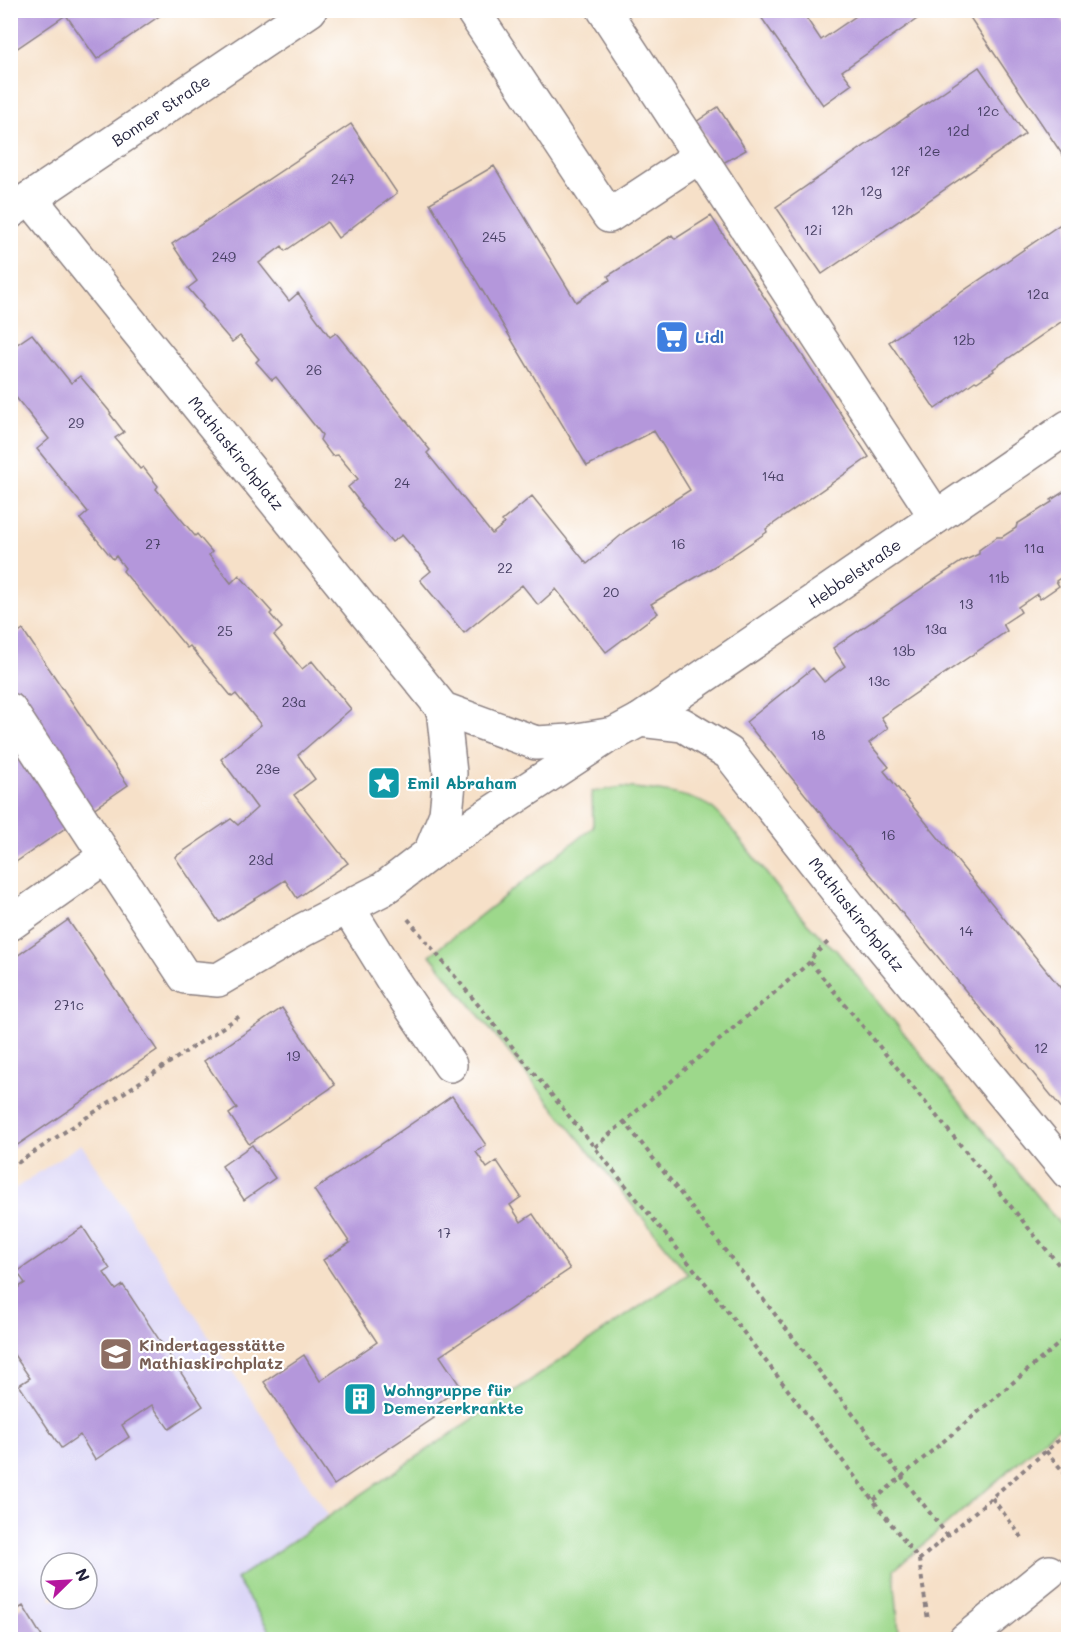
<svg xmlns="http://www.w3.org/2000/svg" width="1079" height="1650" viewBox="0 0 1079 1650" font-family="Mali,sans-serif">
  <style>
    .built { fill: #dbd6f7; fill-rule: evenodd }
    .green { fill: #9dd88b; stroke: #607d63; stroke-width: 1.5 }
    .building { fill: #b497db }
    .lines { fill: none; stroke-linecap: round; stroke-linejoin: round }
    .minor-casing { stroke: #8c8182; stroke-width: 36 }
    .major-casing { stroke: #8c8182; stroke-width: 36 }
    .path { stroke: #8c8182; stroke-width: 4; stroke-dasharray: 4.5 4.5; stroke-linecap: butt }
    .minor { stroke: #fff; stroke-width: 33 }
    .major { stroke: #fff; stroke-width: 33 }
    .labels { text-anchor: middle; stroke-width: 4.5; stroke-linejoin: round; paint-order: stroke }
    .number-label { font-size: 14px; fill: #463f63 }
    .street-label { font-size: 16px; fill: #22223b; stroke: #fff }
    .shop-label { font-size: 16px; font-weight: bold; fill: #366cbe; stroke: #fff; text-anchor: start }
    .culture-label { font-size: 16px; font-weight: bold; fill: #0d838f; stroke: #fff; text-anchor: start }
    .education-label { font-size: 16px; font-weight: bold; fill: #785e54; stroke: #fff; text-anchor: start }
  </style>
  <rect width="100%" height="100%" fill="#fff"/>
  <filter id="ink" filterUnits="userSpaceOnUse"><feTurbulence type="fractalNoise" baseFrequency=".0167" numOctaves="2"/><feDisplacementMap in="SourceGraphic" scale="12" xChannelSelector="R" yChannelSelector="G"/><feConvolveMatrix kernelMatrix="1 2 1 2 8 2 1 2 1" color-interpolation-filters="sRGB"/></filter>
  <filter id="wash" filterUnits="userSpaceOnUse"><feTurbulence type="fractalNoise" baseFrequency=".008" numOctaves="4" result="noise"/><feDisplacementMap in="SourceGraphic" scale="24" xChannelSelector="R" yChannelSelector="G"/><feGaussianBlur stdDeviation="1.35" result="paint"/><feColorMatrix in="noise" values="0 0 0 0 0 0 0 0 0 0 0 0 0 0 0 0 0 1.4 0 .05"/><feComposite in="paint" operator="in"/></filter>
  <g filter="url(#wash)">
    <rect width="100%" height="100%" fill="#f6e0c8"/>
    <!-- built -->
    <path class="built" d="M81,1144l247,371 -92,64 39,60h-231l-33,-51 -1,-396zM51,1563h36v36h-36z"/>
    <!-- green -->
    <path class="green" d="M622,787c26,2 69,6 90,21 12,9 23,26 33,38 29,36 55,75 91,104l232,284v185l-174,151 5,64 -3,5h-621l-39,-60 452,-305 -258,-319 163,-128 -1,-35z"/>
    <g id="blocks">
      <!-- building -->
      <path class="building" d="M10,10h158l-71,49 -31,-44 -56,38z
        M756,10h45l20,30 44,-30h65l-88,61 10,13 -29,21z
        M965,10h91l12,18v135z
        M979,67l46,67 -203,140 -46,-67z
        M718,107l28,43 -23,13 -27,-41z
        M351,124l46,69 -59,45 -11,-16 -42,29 -3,-5 -23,17 30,38 9,-8 32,44 6,-4 94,117 -3,3 65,81 12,-10 -2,-3 30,-25 55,68 39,-33 64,-41 -36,-59 -67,35 -157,-263 64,-37 82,136 34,-22 -2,-4 64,-41 3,4 36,-23 158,241 -103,72 1,3 -37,25 -79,47 7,9 -52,39 -50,-63 -18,16 -16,-20 -58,48 -44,-53 11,-9 -17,-22 -12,-14 -10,7 -31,-36 1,-1 -14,-18 10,-8 -20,-24 -6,1 -12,-16 2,-5 -46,-58 -4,3 -16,-18 3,-3 -19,-23 -8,6 -30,-35 1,-1 -15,-18 9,-7 -25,-37z
        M1068,219v98l-75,52 1,2 -8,5 -9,6 -2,-1 -40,28 -46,-67z
        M32,334l39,49 9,-7 31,37 -1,1 14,18 -9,6 25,31 3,-2 15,19 -2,3 39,47 2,-2 15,18 -3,3 22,28 8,-8 33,37 -2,2 12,14 -8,7 28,34 10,-8 39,48 -53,46 17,24 -21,16 54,68 -51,35 -12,-18 -66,42 -44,-65 56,-38 7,6 19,-17 -36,-49 40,-34 -25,-31 -4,3 -42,-51 -3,2 -64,-77 2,-3 -9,-12 -3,3 -33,-40 8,-7 -51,-63 12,-10 -35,-44 -4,2v-48z
        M1068,489v84l-12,8 3,5 -19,13 -3,-5 -19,13 3,5 -18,12 4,7 -126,86 7,11 -19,15 20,24 -5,4 184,226v119l-322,-394 67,-54 11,14 21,-16 -12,-18 128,-86 18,-8v-4l18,-13h5l14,-9 1,-4 35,-22 -1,-2z
        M23,630l105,155 -118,81v-227z
        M68,920l89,130 -147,100v-189z
        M282,1008l53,77 -86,59 -20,-30 8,-6 -33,-47z
        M452,1096l34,49 -10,7 11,16 10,-7 24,36 -11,8 11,17 12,-8 37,55 -130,87 21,31 -33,23 6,8 -100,67 -70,-103 40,-27 16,26 57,-39 -54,-82 27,-17 -36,-53z
        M252,1145l23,33 -31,22 -22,-34z
        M83,1227l27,42 -6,4 12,17 7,-5 80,121 -34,23 -17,-24 -30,20 7,12 -34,23 -15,-25 -19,13 -42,-63 11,-7 -20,-29v-56l15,-10 -8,-11z
        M23,1606l21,34h-34v-26z"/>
    </g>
  </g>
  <g filter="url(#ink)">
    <use href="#blocks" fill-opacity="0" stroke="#8c8182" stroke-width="1.5"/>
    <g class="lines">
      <defs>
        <g id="minor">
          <path d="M472,10l137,206 91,-60"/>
          <path d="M604,10l332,507"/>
          <path id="s1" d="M30,198l413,511 93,34 35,-2 43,-7 26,-14 428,-293"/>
          <path d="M10,710l175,267 33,3 85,-50 80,-41 47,-36 174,-114"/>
          <path id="s2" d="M640,720l43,5 46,28 128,163 211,256"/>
          <path d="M430,853l16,-39 4,-41 -7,-64"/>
          <path d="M348,908l44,71 58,86"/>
          <path d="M10,924l96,-68"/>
          <path d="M965,1640l84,-68"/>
        </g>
        <g id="major">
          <path id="s3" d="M10,212l300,-202"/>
        </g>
      </defs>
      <!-- minor casing -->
      <use href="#minor" class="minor-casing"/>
      <!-- major casing -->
      <use href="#major" class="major-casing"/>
      <!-- path -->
      <path class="path" d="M408,919l303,371 208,270 9,60
        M810,962l258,314
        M624,1121l324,415
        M595,1147l215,-185 4,-7 14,-13
        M10,1168l230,-152
        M1046,1451l22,26
        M992,1498l32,42
        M874,1500l194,-164
        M919,1560l149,-128"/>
      <!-- minor -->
      <use href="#minor" class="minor"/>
      <!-- major -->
      <use href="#major" class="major"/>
    </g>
  </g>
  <!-- icons -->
  <defs>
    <symbol id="supermarket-square" viewBox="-11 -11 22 22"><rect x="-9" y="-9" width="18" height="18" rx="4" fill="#3f7fe0" stroke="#fff"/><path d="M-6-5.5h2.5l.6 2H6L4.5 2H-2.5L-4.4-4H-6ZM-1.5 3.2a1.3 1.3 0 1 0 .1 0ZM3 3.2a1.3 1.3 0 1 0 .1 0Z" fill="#fff"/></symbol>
    <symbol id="sight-square" viewBox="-11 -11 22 22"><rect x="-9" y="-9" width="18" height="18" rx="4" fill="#0f9aa8" stroke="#fff"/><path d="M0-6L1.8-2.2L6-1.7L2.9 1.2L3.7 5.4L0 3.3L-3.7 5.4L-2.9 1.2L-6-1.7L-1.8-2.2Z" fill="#fff"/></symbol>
    <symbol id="school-square" viewBox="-11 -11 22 22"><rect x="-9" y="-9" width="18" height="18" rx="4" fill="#8d6e63" stroke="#fff"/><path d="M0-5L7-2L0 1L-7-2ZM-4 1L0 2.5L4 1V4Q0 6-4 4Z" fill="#fff"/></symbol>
    <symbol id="building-square" viewBox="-11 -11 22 22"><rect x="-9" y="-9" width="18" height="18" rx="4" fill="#0f9aa8" stroke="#fff"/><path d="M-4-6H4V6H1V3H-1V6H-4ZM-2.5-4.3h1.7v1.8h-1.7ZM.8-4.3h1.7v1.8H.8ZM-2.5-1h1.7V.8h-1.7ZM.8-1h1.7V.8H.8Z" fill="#fff"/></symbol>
  </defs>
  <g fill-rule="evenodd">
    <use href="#supermarket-square" x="653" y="318" width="38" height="38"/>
    <use href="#sight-square" x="365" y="764" width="38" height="38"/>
    <use href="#school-square" x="97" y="1335" width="38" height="38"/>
    <use href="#building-square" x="341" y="1380" width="38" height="38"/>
  </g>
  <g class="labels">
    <!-- number labels -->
    <g class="number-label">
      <text x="988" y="116">12c</text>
      <text x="958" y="136">12d</text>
      <text x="929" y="156">12e</text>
      <text x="900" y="176">12f</text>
      <text x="343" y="184">247</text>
      <text x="871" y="196">12g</text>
      <text x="842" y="215">12h</text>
      <text x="813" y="235">12i</text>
      <text x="494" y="242">245</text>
      <text x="224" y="262">249</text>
      <text x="1038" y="299">12a</text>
      <text x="964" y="345">12b</text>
      <text x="314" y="375">26</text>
      <text x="76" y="428">29</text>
      <text x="773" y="481">14a</text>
      <text x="402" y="488">24</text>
      <text x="153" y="549">27</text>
      <text x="678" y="549">16</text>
      <text x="1034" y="553">11a</text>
      <text x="505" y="573">22</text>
      <text x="999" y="583">11b</text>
      <text x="611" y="597">20</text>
      <text x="966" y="609">13</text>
      <text x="936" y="634">13a</text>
      <text x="225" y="636">25</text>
      <text x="904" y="656">13b</text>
      <text x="879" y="686">13c</text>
      <text x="294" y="707">23a</text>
      <text x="818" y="740">18</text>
      <text x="268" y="774">23e</text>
      <text x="888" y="840">16</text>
      <text x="261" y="865">23d</text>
      <text x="966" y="936">14</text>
      <text x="69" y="1010">271c</text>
      <text x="1041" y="1053">12</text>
      <text x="293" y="1061">19</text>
      <text x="444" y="1238">17</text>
    </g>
    <!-- street labels -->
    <g class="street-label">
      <text dy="6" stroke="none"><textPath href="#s3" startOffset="182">Bonner Straße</textPath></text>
      <text dy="6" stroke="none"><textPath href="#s1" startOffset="328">Mathiaskirchplatz</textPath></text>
      <text dy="6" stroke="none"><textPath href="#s1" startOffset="1124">Hebbelstraße</textPath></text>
      <text dy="6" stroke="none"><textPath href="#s2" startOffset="303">Mathiaskirchplatz</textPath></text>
    </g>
    <!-- shop labels -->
    <g class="shop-label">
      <text x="695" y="343">Lidl</text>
    </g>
    <!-- culture labels -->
    <g class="culture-label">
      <text x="407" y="789">Emil Abraham</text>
      <text x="383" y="1396">Wohngruppe für<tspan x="383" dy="18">Demenzerkrankte</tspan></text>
    </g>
    <!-- education labels -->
    <g class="education-label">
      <text x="139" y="1351">Kindertagesstätte<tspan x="139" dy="18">Mathiaskirchplatz</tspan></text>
    </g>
  </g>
  <!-- margin -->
  <rect width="1079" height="1650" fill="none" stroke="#fff" stroke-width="36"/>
  <!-- north arrow -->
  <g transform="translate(69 1581) rotate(66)"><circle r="28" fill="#ffffff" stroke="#a7a7b1" stroke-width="1.5"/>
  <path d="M0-4.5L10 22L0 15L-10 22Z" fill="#b5179e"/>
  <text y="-9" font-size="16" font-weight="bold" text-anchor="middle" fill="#22223b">N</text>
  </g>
</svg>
